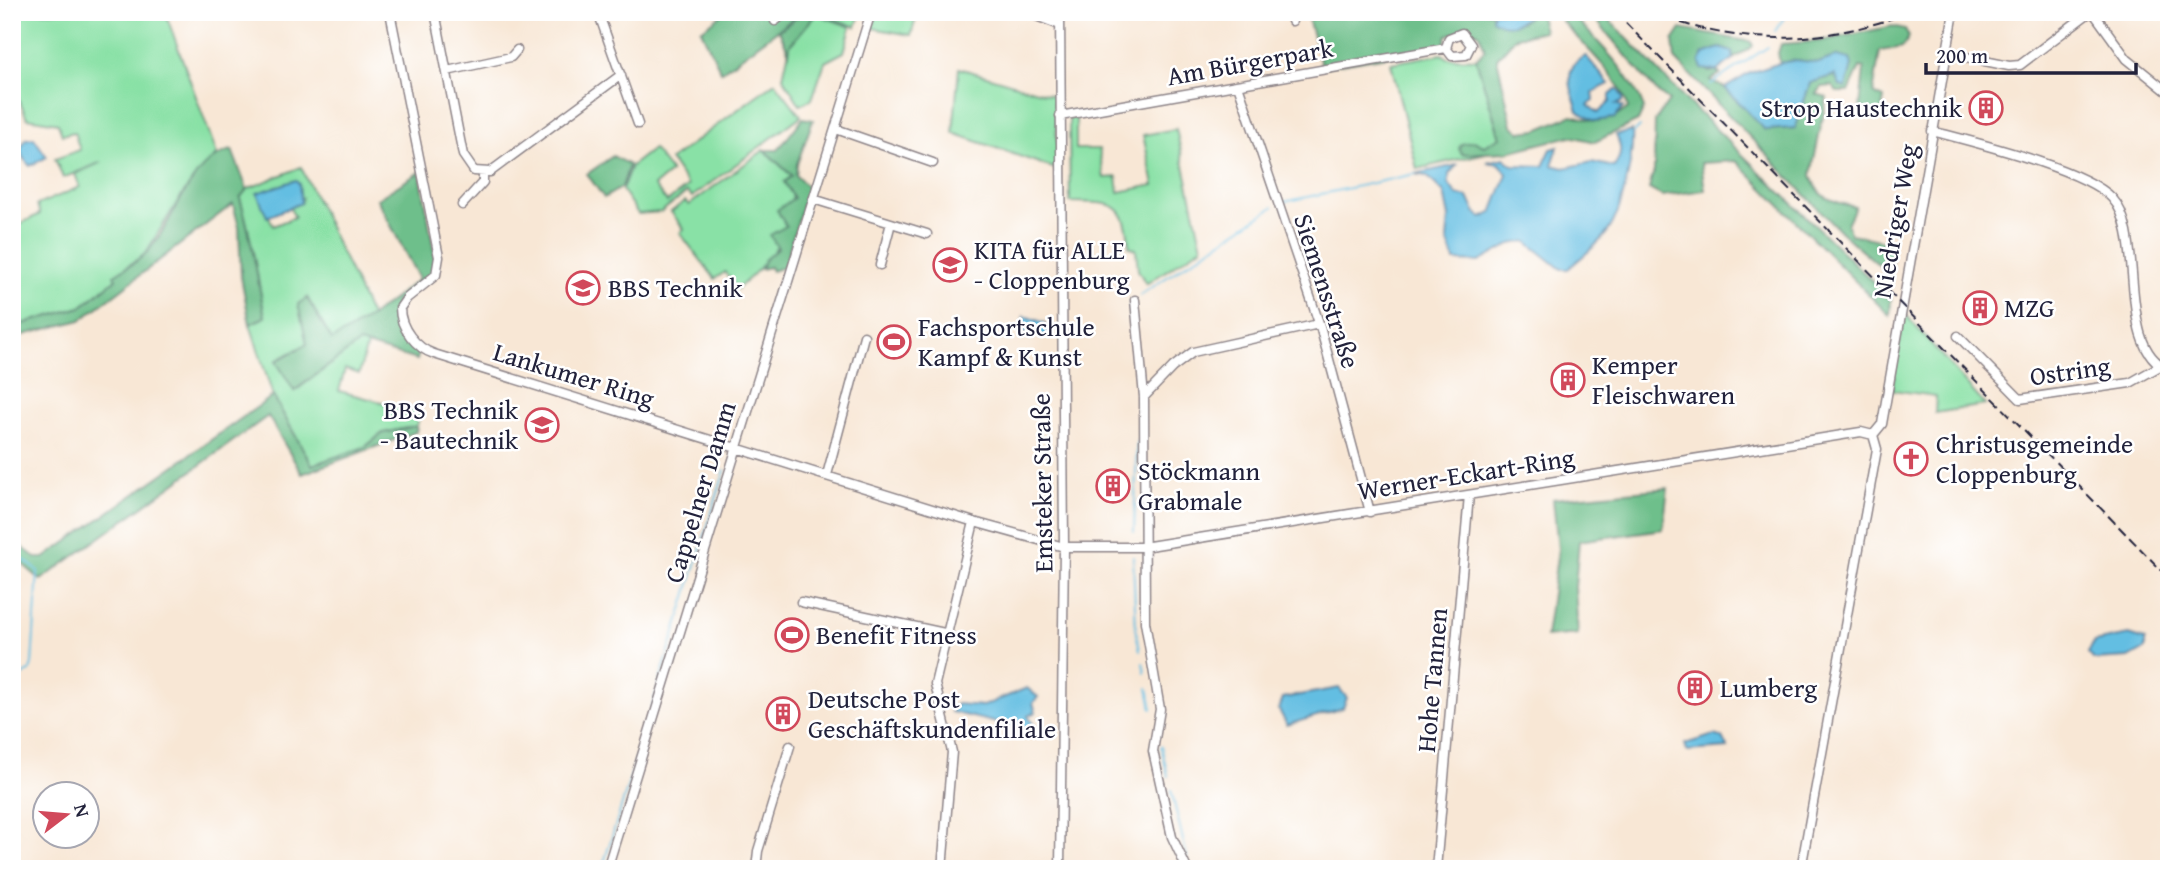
<svg xmlns="http://www.w3.org/2000/svg" width="2181" height="881" viewBox="0 0 2181 881" font-family="'Gentium Book Plus',serif">
  <style>
    .green { fill: #89e1a6; stroke: #568270; stroke-width: 2; fill-rule: evenodd }
    .forest { fill: #6ebf8b; stroke: #487063; stroke-width: 2 }
    .water { fill: #64bee2; stroke: #43708e; stroke-width: 2 }
    .lines { fill: none; stroke-linecap: round; stroke-linejoin: round }
    .stream { stroke: #64bee2; stroke-width: 2 }
    .minor-casing { stroke: #8d8488; stroke-width: 11 }
    .minor { stroke: #fff; stroke-width: 8 }
    .rail { stroke: #22223b; stroke-width: 2; stroke-dasharray: 10 5; stroke-linecap: butt }
    .labels { text-anchor: middle; stroke-width: 5; stroke-linejoin: round; paint-order: stroke }
    .street-label { font-size: 26px; fill: #22223b; stroke: #fff }
    .poi-label { font-size: 26px; fill: #22223b; stroke: #fff; text-anchor: start }
  </style>
  <rect width="100%" height="100%" fill="#fff"/>
  <filter id="ink" filterUnits="userSpaceOnUse"><feTurbulence type="fractalNoise" baseFrequency=".0143" numOctaves="2"/><feDisplacementMap in="SourceGraphic" scale="14" xChannelSelector="R" yChannelSelector="G"/><feConvolveMatrix kernelMatrix="1 2 1 2 8 2 1 2 1" color-interpolation-filters="sRGB"/></filter>
  <filter id="wash" filterUnits="userSpaceOnUse"><feTurbulence type="fractalNoise" baseFrequency=".00686" numOctaves="4" result="noise"/><feDisplacementMap in="SourceGraphic" scale="28" xChannelSelector="R" yChannelSelector="G"/><feGaussianBlur stdDeviation="1.57" result="paint"/><feColorMatrix in="noise" values="0 0 0 0 0 0 0 0 0 0 0 0 0 0 0 0 0 1.4 0 .05"/><feComposite in="paint" operator="in"/></filter>
  <g filter="url(#wash)">
    <rect width="100%" height="100%" fill="#f8e7d5"/>
    <!-- green -->
    <path class="green" d="M12,12h153l52,142 -36,42 -36,58 -30,21 1,4 -35,28 -69,20v-106l10,2 18,-9 -3,-9 43,-18 -5,-13 27,-12 -39,16 -8,-19 25,-9 -6,-18 -12,3 -4,-12 -31,-5 -15,-33z
      M816,12h45l-5,15z
      M878,12h40l-7,23 -39,-7z
      M816,14l35,13 -7,25 -19,10 -13,37 -12,6 -17,-28 7,-32z
      M1442,54l6,4 28,1 24,79 -24,16 10,-1 -69,16 -26,-106z
      M959,68l95,28 5,74 -106,-37z
      M775,82l26,34 -109,81 -5,-5 -26,20 -23,2 -16,-24 9,-24 22,-17 18,23 -17,14 13,16 21,-16 -18,-26z
      M1076,117v32h23l5,29 13,-1 2,15 35,-7 -11,-50 33,-6 26,118 -56,37 -8,-14 -2,-21 -7,-3c-2,-47 -19,-43 -59,-44l-1,-83z
      M764,150l29,27c3,52 -19,81 -56,112l-12,-17 -10,7 -35,-46 4,-4 -13,-17 14,-11 4,4z
      M301,167l70,149 -39,25 -24,-42 -1,45 -31,17 19,30 64,-48 8,2 -8,29 -14,-5 -6,22 81,21 -3,14 -34,7 -18,14 -53,18 -39,-69 -23,-72 15,-7c-8,-41 -13,-80 -25,-119l7,-9zM302,198l-1,5 -12,4 6,10 -22,9 -4,-10z
      M1904,313l81,92 -50,8 1,-17 -44,-6z"/>
    <!-- forest -->
    <path class="forest" d="M725,12h72l1,3 -77,57 -20,-42z
      M805,12l11,2 -26,31 -1,8 -10,-23z
      M1333,12h160l-1,7 30,3 9,-8 9,2 4,15 -28,6 -19,21 15,67 8,7 17,-2 35,-15 23,6 19,-3 14,-10c-5,-28 -47,-65 -67,-88l10,-7c26,29 59,58 73,95l-6,13 -43,21 -25,-6 -62,16 -46,2 -3,-5 2,-5 13,-3 10,5 16,-9 -24,-78 9,-10 -6,-16 -13,-3 -19,5 -3,11 -122,21 -14,-48z
      M1589,12h13l88,92 201,195 -1,17 -154,-155 -35,2 4,27 -43,6 -13,-7 5,-18 1,-50 14,-20 -13,-10z
      M1893,26l12,3 4,8 -6,10 -23,4 -7,42 11,5 -3,17 -21,-8 4,-39 -4,-1 -11,25h-12l-5,-6 -11,1 -5,7 11,3 -16,78c6,24 22,26 44,32l-8,17 4,10 41,9v21l-6,7 -45,-39 -166,-173 -2,-18 8,-12 70,13 2,4 -20,13 -1,-7 -12,-4 -17,6 -3,7 9,11 8,-1 3,3 -10,6 15,8 40,42 30,-2 15,-45 26,-8 2,8 -1,-27 -18,7 -23,-3 -16,3 -2,-10 3,-9 40,-3z
      M803,118l10,2 -16,44 -1,12 12,11 -24,80 -12,4 -2,-4 -9,2 3,-9 14,-12 -8,-13 16,-9 -9,-16 17,-12 -10,-16 8,-6 -28,-26h14z
      M232,150l15,39 -7,9c12,39 17,79 25,119l-15,7 -9,-47 -2,-50 -6,-23 -152,116 -69,18v-11l69,-20 35,-28 -2,-4c11,-7 24,-13 32,-22 29,-29 42,-93 86,-103z
      M613,156l16,9 -7,22 -18,11 -17,-24z
      M420,172l15,85 -2,14 -37,32c-3,20 9,37 23,49l-2,8 -58,-17 -65,48 -18,-30 31,-17 -9,-40 9,-6 25,42 37,-22 50,-39 -42,-80z
      M273,396l39,69 53,-18 18,-14 34,-7 -1,6 -114,42 -34,-58 -227,164 -29,-25v-16l24,19h8z
      M1668,488l-5,41 -84,12 -4,46 3,47 -32,3 12,-88 -5,-50z"/>
    <!-- water -->
    <path class="water" d="M1493,12h38c-10,12 -25,18 -39,7z
      M1720,48l12,4 1,7 -16,12 -15,-2 -2,-8 3,-7z
      M1586,56l23,28 -16,8 1,9 -6,4 10,8 12,-11v-7l7,-6 6,8 -1,5 -6,2 7,3 -8,11 -20,3 -17,-10c-6,-20 -18,-44 8,-55z
      M1837,56l13,3 2,6 -6,23 -6,-2 -5,-11 -25,8 -15,45 -30,2 -40,-42 25,-15 30,-10 16,-3 23,3z
      M1632,131c2,25 -10,85 -27,104 -11,13 -25,23 -37,34h-7l-35,-28 -15,3 -32,18 -24,-1 -8,-21 2,-23 -5,-24 -17,-17 -12,-2 42,-9 -8,9v10l8,11 11,2 7,15 7,6 10,-5 15,-39 -7,-10 -13,-2 17,-4 9,7 30,1 8,-17 7,-2 -6,18 12,3 28,-6 22,5c8,-12 8,-19 2,-32z
      M34,138l13,19 -17,9 -7,-8 -3,-9 6,-10z
      M296,180l3,4 2,19 -34,14 -10,-24z
      M1024,316l21,7 2,12h-14l-12,-5z
      M2129,635l16,5v9l-16,9 -35,2 -6,-7 6,-11z
      M1027,688l11,9 -5,6 3,9 -8,4 7,11 -5,4 -79,-19 6,-8 26,2z
      M1339,688l8,10 -4,10 -56,17 -8,-15 4,-12z
      M1714,735l9,3 5,10 -41,3 -2,-7z"/>
    <g class="lines">
      <!-- stream -->
      <path class="stream" d="M1775,31l13,-19
        M1711,84l57,-37
        M1634,133l6,-6
        M1284,202l131,-28
        M1140,295l133,-88
        M1130,303l2,41
        M1134,532l3,-91
        M12,550l26,21 -6,93 -2,7 -18,9
        M1133,557l3,75 4,18
        M1143,663l2,10
        M1148,688l4,21
        M651,710l74,-240
        M1161,746l7,30
        M1171,790l16,67
        M602,869l45,-145"/>
    </g>
  </g>
  <g filter="url(#ink)">
    <g class="lines">
      <defs>
        <path id="minor" d="M390,12l49,245 -3,18 -29,23 -7,10c0,20 16,40 34,46l540,168 90,25h79l718,-115 12,3
          M435,12l28,143 11,16 16,1 131,-97
          M598,12l40,112
          M1026,12l34,13
          M1289,12l3,9
          M2093,12l34,47 42,34
          M775,21l12,-9
          M1946,53l63,13 11,-1 70,-53
          M447,71l64,-14 6,-7
          M1238,85l82,241 50,186
          M1060,116l386,-68 6,8 14,-1 5,-10 -9,-12 -13,5 -3,10
          M836,129l97,34
          M1932,131c41,11 153,38 180,67 35,37 3,152 57,171
          M813,199l114,35
          M462,205l21,-23v-8
          M880,265l11,-42
          M1135,300l9,97 1,225 15,87 -7,42 19,86 15,32
          M1958,336l62,63 110,-16 30,-17
          M1144,397l29,-30 20,-15 126,-28
          M1873,435l9,-11 72,-412
          M827,475l37,-139
          M801,602l148,32
          M607,869l264,-857
          M756,869l2,-18 32,-105
          M942,869l10,-117 -17,-68 39,-162
          M1060,869l4,-322 -4,-535
          M1436,869l33,-374
          M1801,869l76,-420 -4,-14
          M2167,869l2,-24"/>
      </defs>
      <!-- minor casing -->
      <use href="#minor" class="minor-casing"/>
      <!-- minor -->
      <use href="#minor" class="minor"/>
      <!-- rail -->
      <path class="rail" d="M1615,12l554,566
        M1653,12c81,36 174,33 256,0"/>
    </g>
  </g>
  <!-- icons -->
  <defs>
    <symbol id="building-ring" viewBox="-11 -11 22 22"><circle r="9.5" fill="#fff" stroke="#d1495b" stroke-width="1.5"/><path d="M-4-6H4V6H1V3H-1V6H-4ZM-2.5-4.3h1.7v1.8h-1.7ZM.8-4.3h1.7v1.8H.8ZM-2.5-1h1.7V.8h-1.7ZM.8-1h1.7V.8H.8Z" fill="#d1495b"/></symbol>
    <symbol id="school-ring" viewBox="-11 -11 22 22"><circle r="9.5" fill="#fff" stroke="#d1495b" stroke-width="1.5"/><path d="M0-5L7-2L0 1L-7-2ZM-4 1L0 2.5L4 1V4Q0 6-4 4Z" fill="#d1495b"/></symbol>
    <symbol id="stadium-ring" viewBox="-11 -11 22 22"><circle r="9.5" fill="#fff" stroke="#d1495b" stroke-width="1.5"/><path d="M0-5a6.5 5 0 1 0 0 10a6.5 5 0 1 0 0-10ZM-3.5-1.8h7v3.6h-7Z" fill="#d1495b"/></symbol>
    <symbol id="church-ring" viewBox="-11 -11 22 22"><circle r="9.5" fill="#fff" stroke="#d1495b" stroke-width="1.5"/><path d="M-1.2-6h2.4v3.5h3.3v2.4h-3.3V6h-2.4V-.1h-3.3v-2.4h3.3Z" fill="#d1495b"/></symbol>
  </defs>
  <g fill-rule="evenodd">
    <use href="#building-ring" x="1967" y="89" width="38" height="38"/>
    <use href="#school-ring" x="931" y="246" width="38" height="38"/>
    <use href="#school-ring" x="564" y="269" width="38" height="38"/>
    <use href="#building-ring" x="1961" y="289" width="38" height="38"/>
    <use href="#stadium-ring" x="875" y="323" width="38" height="38"/>
    <use href="#building-ring" x="1549" y="361" width="38" height="38"/>
    <use href="#school-ring" x="523" y="406" width="38" height="38"/>
    <use href="#church-ring" x="1892" y="440" width="38" height="38"/>
    <use href="#building-ring" x="1094" y="467" width="38" height="38"/>
    <use href="#stadium-ring" x="773" y="616" width="38" height="38"/>
    <use href="#building-ring" x="1676" y="669" width="38" height="38"/>
    <use href="#building-ring" x="764" y="695" width="38" height="38"/>
  </g>
  <g class="labels">
    <!-- street labels -->
    <g class="street-label">
      <text transform="translate(1250 62) rotate(-10)" y="9">Am Bürgerpark</text>
      <text transform="translate(1895 221) rotate(-80)" y="9">Niedriger Weg</text>
      <text transform="translate(1327 291) rotate(72)" y="9">Siemensstraße</text>
      <text transform="translate(2070 371) rotate(-8)" y="9">Ostring</text>
      <text transform="translate(574 375) rotate(17)" y="9">Lankumer Ring</text>
      <text transform="translate(1466 474) rotate(-9)" y="9">Werner-Eckart-Ring</text>
      <text transform="translate(1042 483) rotate(-91)" y="9">Emsteker Straße</text>
      <text transform="translate(700 492) rotate(-73)" y="9">Cappelner Damm</text>
      <text transform="translate(1432 680) rotate(-85)" y="9">Hohe Tannen</text>
    </g>
    <!-- poi labels -->
    <g class="poi-label">
      <text x="1962" y="117" text-anchor="end">Strop Haustechnik</text>
      <text x="974" y="259">KITA für ALLE<tspan x="974" dy="30">- Cloppenburg</tspan></text>
      <text x="608" y="297">BBS Technik</text>
      <text x="2004" y="317">MZG</text>
      <text x="918" y="336">Fachsportschule<tspan x="918" dy="30">Kampf &amp; Kunst</tspan></text>
      <text x="1592" y="374">Kemper<tspan x="1592" dy="30">Fleischwaren</tspan></text>
      <text x="518" y="419" text-anchor="end">BBS Technik<tspan x="518" dy="30">- Bautechnik</tspan></text>
      <text x="1936" y="453">Christusgemeinde<tspan x="1936" dy="30">Cloppenburg</tspan></text>
      <text x="1138" y="480">Stöckmann<tspan x="1138" dy="30">Grabmale</tspan></text>
      <text x="816" y="644">Benefit Fitness</text>
      <text x="1720" y="697">Lumberg</text>
      <text x="808" y="708">Deutsche Post<tspan x="808" dy="30">Geschäftskundenfiliale</tspan></text>
    </g>
  </g>
  <!-- margin -->
  <rect width="2181" height="881" fill="none" stroke="#fff" stroke-width="42"/>
  <!-- north arrow -->
  <g transform="translate(66 815) rotate(74)"><circle r="33" fill="#ffffff" stroke="#a7a7b1" stroke-width="2"/>
  <path d="M0-5L12 26L0 18L-12 26Z" fill="#d1495b"/>
  <text y="-10" font-size="19" font-weight="bold" text-anchor="middle" fill="#22223b">N</text>
  </g>
  <!-- scale -->
  <path d="M1926 63v10h210v-10" fill="none" stroke="#22223b" stroke-width="3.5"/>
  <text x="1936" y="63" font-size="21" fill="#22223b" stroke="#ffffff" stroke-width="5" paint-order="stroke">200 m</text>
</svg>
